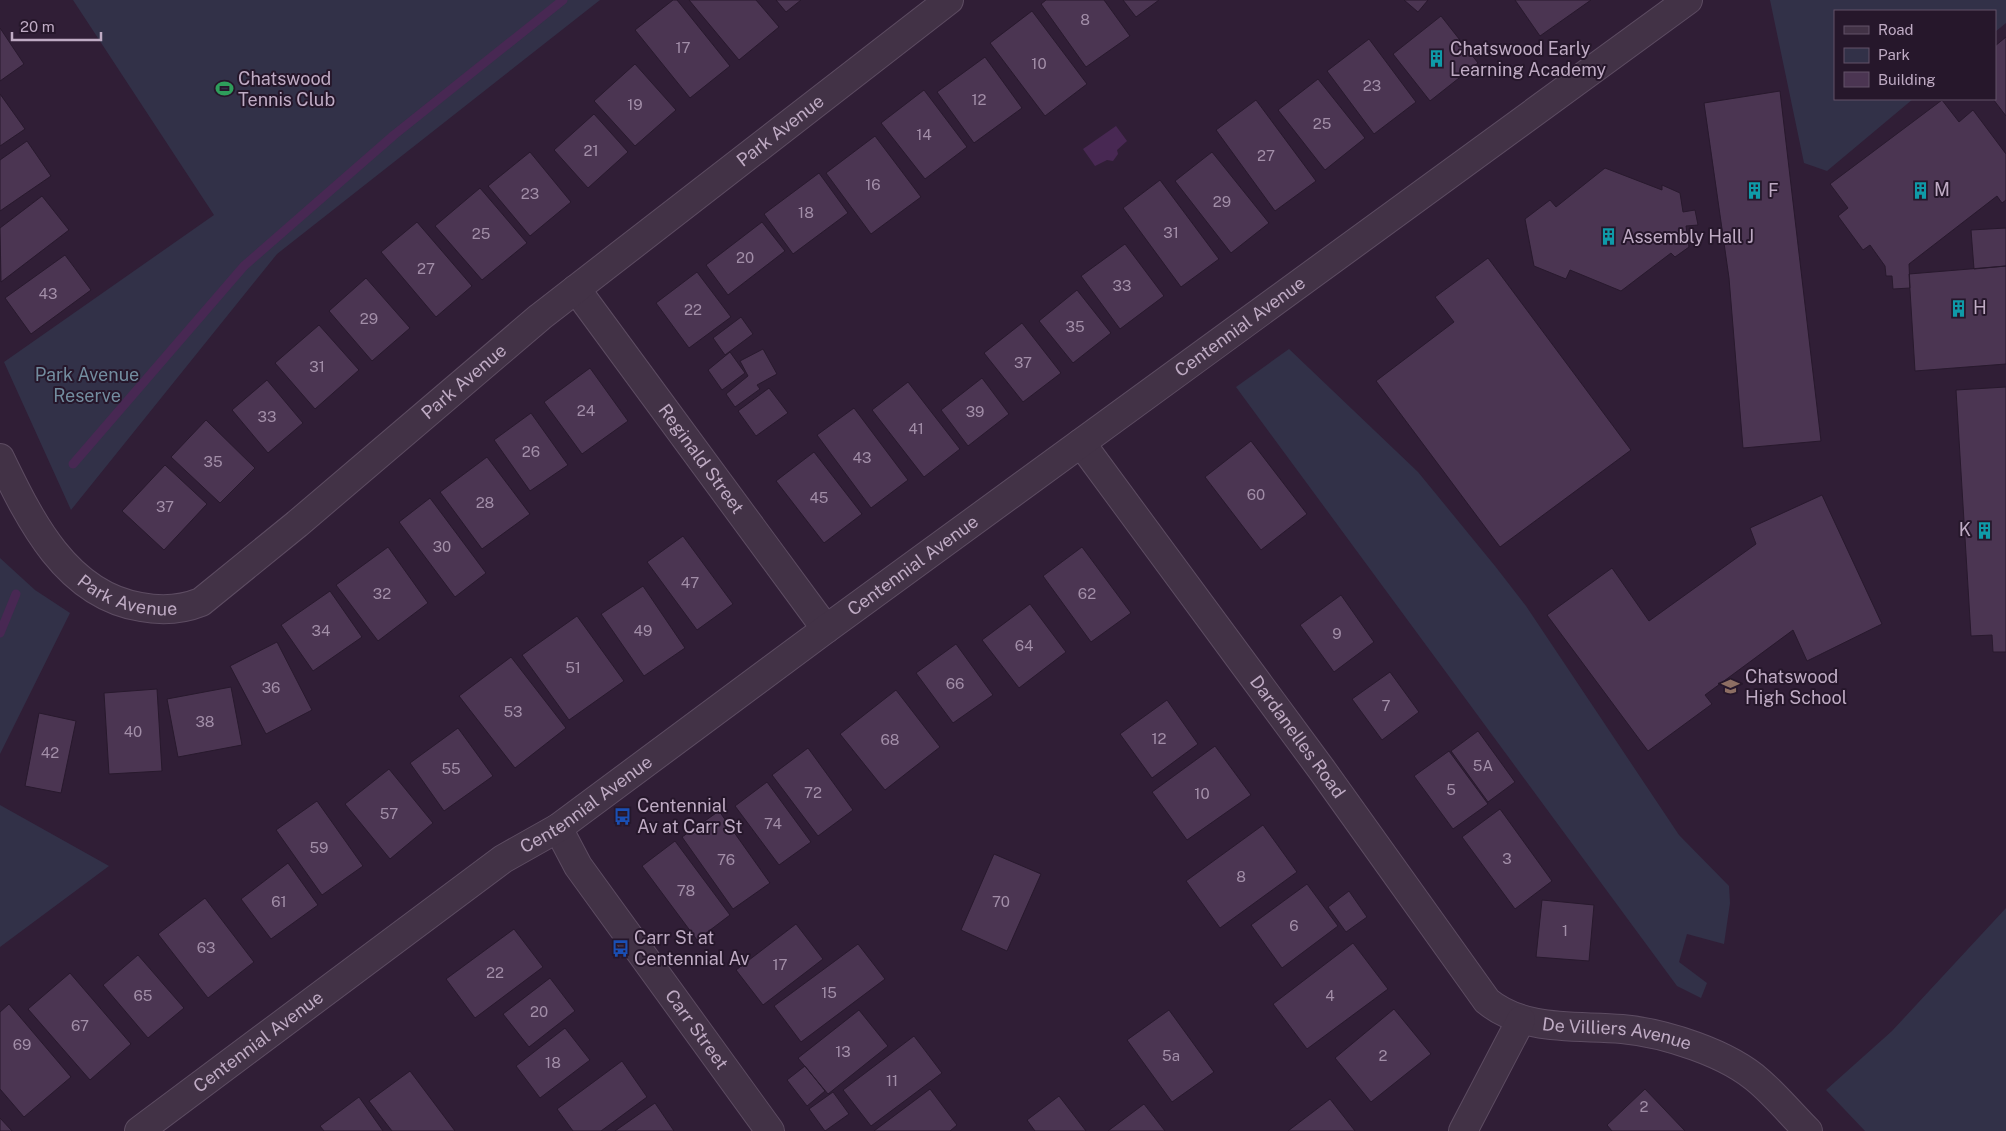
<svg xmlns="http://www.w3.org/2000/svg" width="2006" height="1131" viewBox="0 0 2006 1131" font-family="'Public Sans',sans-serif">
  <style>
    .green { fill: #323148 }
    .water { fill: #482853 }
    .lines { fill: none; stroke-linecap: round; stroke-linejoin: round }
    .stream { stroke: #482853; stroke-width: 9 }
    .building { fill: #4b3552; stroke: #28192d }
    .minor-casing { stroke: #5d4c62; stroke-width: 30 }
    .minor { stroke: #423246; stroke-width: 28 }
    .labels { text-anchor: middle; stroke-width: 4; stroke-linejoin: round; paint-order: stroke }
    .number-label { font-size: 15px; fill: #a28ea8 }
    .poi-label { font-size: 18px; fill: #bfabc4; stroke: #26172b; text-anchor: start }
    .street-label { font-size: 18px; fill: #bfabc4; stroke: #26172b }
    .park-label { font-size: 18px; fill: #738d9f; stroke: #26172b }
  </style>
  <rect width="100%" height="100%" fill="#301e36"/>
  <!-- green -->
  <path class="green" d="M73,0h527l-323,254 -206,256 -67,-148 210,-147z
    M1770,0h236v23l-11,9v-21h-160v88h78l-86,72 -23,-8z
    M1289,349l129,123 77,94 31,40 153,229 50,51 1,17 -6,41 -37,-10 -8,28 28,21 -6,15 -24,-12 -441,-599z
    M0,558l35,32 35,23 -70,141z
    M0,805l109,61 -109,81z
    M2006,908v223h-141l-39,-41 66,-59z"/>
  <!-- water -->
  <path class="water" d="M1116,126l11,15 -10,9 1,4 -5,7 -6,-1 -12,6 -12,-17z"/>
  <g class="lines">
    <!-- stream -->
    <path class="stream" d="M73,464l171,-198 150,-131 169,-135
      M0,633l16,-39"/>
  </g>
  <!-- building -->
  <path class="building" d="M673,0h4l53,66 -40,32 -55,-68z
    M689,0h67l23,27 -40,33z
    M776,0h25l-15,12z
    M1046,0h58l26,36 -44,31 -45,-63z
    M1123,0h36l-23,17z
    M1404,0h24l-10,12z
    M1515,0h76l-51,36z
    M1032,11l55,73 -42,32 -55,-73z
    M1441,16l37,47 -48,38 -37,-47z
    M0,28l24,36 -24,17z
    M2006,37v79l-13,-17h2v-53z
    M1369,39l47,63 -42,32 -47,-63z
    M985,57l37,51 -48,35 -37,-51z
    M635,64l41,46 -41,36 -41,-45z
    M1318,79l47,59 -40,32 -47,-60z
    M924,90l43,57 -42,32 -44,-56z
    M1780,91l41,350 -78,7 -14,-170 -25,-175z
    M0,94l25,35 -25,17z
    M1256,100l60,81 -41,30 -59,-81z
    M1942,100l17,22 14,-12 33,44v46l-4,3 -5,-7 -88,68 1,24 -17,1 -1,-13h-6l-1,-10 -15,-21 -7,5 -25,-34 10,-8 -18,-24z
    M594,114l34,38 -40,36 -34,-38z
    M875,136l46,61 -50,37 -45,-61z
    M27,141l24,35 -51,35v-51z
    M530,152l41,50 -41,34 -42,-50z
    M1212,152l57,71 -38,30 -56,-72z
    M1605,168l57,22v-5l18,8 3,19 12,-2 3,15 -12,1 3,21 -14,10 -4,-4 -50,38 -51,-21 -4,9 -32,-13 -9,-47 25,-19 6,7z
    M819,173l29,40 -55,41 -29,-40z
    M1160,180l59,79 -38,28 -58,-79z
    M480,188l47,55 -45,37 -47,-54z
    M42,196l27,34 -68,52 -1,-54z
    M417,222l55,64 -36,31 -55,-65z
    M762,222l23,29 -57,44 -22,-30z
    M2006,228v38l-32,3 -3,-39z
    M1125,244l39,52 -44,33 -39,-53z
    M65,255l26,35 -60,44 -26,-36z
    M1488,258l143,192 -131,97 -124,-166 78,-59 -19,-25z
    M2006,266v98l-91,7 -6,-97z
    M697,272l34,45 -42,31 -33,-45z
    M366,278l44,50 -38,33 -43,-50z
    M1077,290l34,43 -38,30 -34,-42z
    M741,317l12,17 -28,21 -12,-17z
    M1022,323l39,50 -38,29 -39,-49z
    M319,325l40,45 -44,39 -40,-46z
    M763,349l14,25 -20,11 3,4 -25,18 -9,-13 22,-18 -8,-15z
    M730,352l15,21 -23,17 -14,-20z
    M590,368l38,53 -46,33 -38,-52z
    M982,378l27,36 -41,32 -27,-36z
    M267,380l36,43 -35,30 -36,-43z
    M908,382l52,67 -36,28 -52,-67z
    M2006,387v265h-13l-1,-17 -21,1 -15,-246z
    M769,388l19,25 -32,23 -18,-25z
    M854,408l54,72 -37,28 -54,-73z
    M531,413l37,52 -38,26 -36,-51z
    M206,420l49,48 -35,35 -49,-46z
    M1251,441l56,73 -46,36 -56,-73z
    M814,452l48,62 -38,29 -48,-62z
    M487,457l43,57 -48,35 -42,-57z
    M165,465l42,39 -43,46 -42,-39z
    M1822,495l60,129 -75,37 -14,-31 -88,65 7,9 -64,47 -101,-136 65,-47 37,53 107,-77 -6,-16z
    M430,498l56,75 -31,24 -56,-75z
    M683,536l50,68 -36,26 -50,-68z
    M388,547l40,56 -50,38 -42,-56z
    M1082,547l49,66 -40,29 -48,-66z
    M643,586l42,62 -41,28 -43,-62z
    M330,591l32,46 -49,34 -32,-46z
    M1341,595l33,47 -40,30 -34,-47z
    M1030,604l36,48 -47,36 -37,-48z
    M577,616l47,65 -55,39 -47,-65z
    M277,642l35,68 -46,24 -36,-68z
    M956,644l37,51 -40,28 -37,-50z
    M511,657l55,71 -51,40 -56,-72z
    M1390,672l29,40 -37,28 -30,-41z
    M231,687l11,58 -64,12 -11,-58z
    M157,689l5,82 -53,3 -5,-81z
    M896,690l44,57 -55,43 -45,-56z
    M1167,700l31,44 -46,34 -32,-44z
    M39,713l37,8 -15,72 -36,-7z
    M458,728l35,48 -49,35 -34,-48z
    M1478,731l37,51 -27,20 -37,-51z
    M1215,746l36,49 -64,45 -35,-48z
    M808,748l45,62 -35,26 -46,-61z
    M1449,751l39,53 -35,25 -39,-53z
    M389,769l44,54 -43,36 -45,-55z
    M767,782l44,60 -32,23 -44,-59z
    M317,801l46,65 -41,29 -46,-65z
    M1500,809l52,72 -37,28 -53,-72z
    M719,811l51,72 -37,26 -51,-72z
    M1263,825l34,47 -77,56 -34,-47z
    M675,841l55,74 -33,25 -55,-74z
    M994,854l47,20 -34,77 -46,-21z
    M288,863l30,42 -47,34 -30,-40z
    M1307,884l31,42 -56,42 -31,-43z
    M1349,891l18,26 -21,15 -18,-25z
    M205,898l49,64 -46,36 -50,-64z
    M1542,900l52,5 -5,56 -53,-4z
    M796,924l27,35 -60,46 -27,-35z
    M514,929l29,38 -68,51 -29,-39z
    M1353,943l35,46 -81,60 -34,-45z
    M858,944l27,35 -84,63 -27,-36z
    M138,955l46,53 -36,30 -45,-53z
    M70,973l61,71 -41,36 -62,-71z
    M550,978l25,33 -46,36 -26,-33z
    M9,1004l62,73 -47,40 -24,-28v-77z
    M1394,1009l37,45 -60,48 -36,-44z
    M859,1010l29,36 -60,48 -30,-36z
    M1169,1010l45,62 -42,30 -45,-62z
    M565,1028l25,32 -50,38 -24,-32z
    M914,1036l28,37 -71,53 -28,-36z
    M622,1061l25,36 -46,34h-28l-16,-22z
    M805,1066l20,25 -18,15 -20,-26z
    M410,1071l45,60h-63l-23,-30z
    M930,1089l27,36 -7,6h-76z
    M1645,1089l40,42h-73l-5,-6z
    M833,1092l16,22 -24,17 -16,-22z
    M1059,1096l27,35h-51l-8,-11z
    M359,1097l24,34h-59l-4,-5z
    M1330,1099l25,32h-67z
    M655,1103l19,28h-59z
    M1144,1104l21,27h-57z
    M0,1118l12,13h-12z"/>
  <g class="lines">
    <defs>
      <g id="minor">
        <path id="s1" d="M576,289l250,340"/>
        <path id="s2" d="M1081,443l241,327 165,231c38,31 89,24 135,28 43,4 106,24 138,53 17,15 32,33 48,49"/>
        <path id="s3" d="M0,458c30,62 66,137 141,149 21,4 40,3 60,-5l96,-78 243,-207 409,-317"/>
        <path id="s4" d="M558,828l20,38 192,265"/>
        <path id="s5" d="M139,1131l364,-272 55,-31 268,-199 862,-629"/>
        <path d="M1463,1131l58,-111"/>
      </g>
    </defs>
    <!-- minor casing -->
    <use href="#minor" class="minor-casing"/>
    <!-- minor -->
    <use href="#minor" class="minor"/>
  </g>
  <!-- icons -->
  <defs>
    <symbol id="building-bare" viewBox="-9 -9 18 18"><path d="M-4-6H4V6H1V3H-1V6H-4ZM-2.5-4.3h1.7v1.8h-1.7ZM.8-4.3h1.7v1.8H.8ZM-2.5-1h1.7V.8h-1.7ZM.8-1h1.7V.8H.8Z" fill="#0f9aa8" stroke="#26172b" stroke-width="2.5" paint-order="stroke"/></symbol>
    <symbol id="stadium-bare" viewBox="-9 -9 18 18"><path d="M0-5a6.5 5 0 1 0 0 10a6.5 5 0 1 0 0-10ZM-3.5-1.8h7v3.6h-7Z" fill="#2e9e5b" stroke="#26172b" stroke-width="2.5" paint-order="stroke"/></symbol>
    <symbol id="school-bare" viewBox="-9 -9 18 18"><path d="M0-5L7-2L0 1L-7-2ZM-4 1L0 2.5L4 1V4Q0 6-4 4Z" fill="#8d6e63" stroke="#26172b" stroke-width="2.5" paint-order="stroke"/></symbol>
    <symbol id="bus-bare" viewBox="-9 -9 18 18"><path d="M-5-6H5V4H4V6H2V4H-2V6H-4V4H-5ZM-3.5-4V0h7V-4ZM-3.5 1.2v1.5H-2V1.2ZM2 1.2v1.5H3.5V1.2Z" fill="#1a4fb4" stroke="#26172b" stroke-width="2.5" paint-order="stroke"/></symbol>
  </defs>
  <g fill-rule="evenodd">
    <use href="#building-bare" x="1424" y="46" width="25" height="25"/>
    <use href="#stadium-bare" x="212" y="76" width="25" height="25"/>
    <use href="#building-bare" x="1908" y="178" width="25" height="25"/>
    <use href="#building-bare" x="1742" y="178" width="25" height="25"/>
    <use href="#building-bare" x="1596" y="224" width="25" height="25"/>
    <use href="#building-bare" x="1946" y="296" width="25" height="25"/>
    <use href="#building-bare" x="1972" y="518" width="25" height="25"/>
    <use href="#school-bare" x="1718" y="674" width="25" height="25"/>
    <use href="#bus-bare" x="610" y="804" width="25" height="25"/>
    <use href="#bus-bare" x="608" y="936" width="25" height="25"/>
  </g>
  <g class="labels">
    <!-- number labels -->
    <g class="number-label">
      <text x="1085" y="25">8</text>
      <text x="683" y="53">17</text>
      <text x="1039" y="69">10</text>
      <text x="1372" y="91">23</text>
      <text x="979" y="105">12</text>
      <text x="635" y="110">19</text>
      <text x="1322" y="129">25</text>
      <text x="924" y="140">14</text>
      <text x="591" y="156">21</text>
      <text x="1266" y="161">27</text>
      <text x="873" y="190">16</text>
      <text x="530" y="199">23</text>
      <text x="1222" y="207">29</text>
      <text x="806" y="218">18</text>
      <text x="1171" y="238">31</text>
      <text x="481" y="239">25</text>
      <text x="745" y="263">20</text>
      <text x="426" y="274">27</text>
      <text x="1122" y="291">33</text>
      <text x="48" y="299">43</text>
      <text x="693" y="315">22</text>
      <text x="369" y="324">29</text>
      <text x="1075" y="332">35</text>
      <text x="1023" y="368">37</text>
      <text x="317" y="372">31</text>
      <text x="586" y="416">24</text>
      <text x="975" y="417">39</text>
      <text x="267" y="422">33</text>
      <text x="916" y="434">41</text>
      <text x="531" y="457">26</text>
      <text x="862" y="463">43</text>
      <text x="213" y="467">35</text>
      <text x="1256" y="500">60</text>
      <text x="819" y="503">45</text>
      <text x="485" y="508">28</text>
      <text x="165" y="512">37</text>
      <text x="442" y="552">30</text>
      <text x="690" y="588">47</text>
      <text x="382" y="599">32</text>
      <text x="1087" y="599">62</text>
      <text x="321" y="636">34</text>
      <text x="643" y="636">49</text>
      <text x="1337" y="639">9</text>
      <text x="1024" y="651">64</text>
      <text x="573" y="673">51</text>
      <text x="955" y="689">66</text>
      <text x="271" y="693">36</text>
      <text x="1386" y="711">7</text>
      <text x="513" y="717">53</text>
      <text x="205" y="727">38</text>
      <text x="133" y="737">40</text>
      <text x="1159" y="744">12</text>
      <text x="890" y="745">68</text>
      <text x="50" y="758">42</text>
      <text x="1483" y="771">5A</text>
      <text x="451" y="774">55</text>
      <text x="1451" y="795">5</text>
      <text x="813" y="798">72</text>
      <text x="1202" y="799">10</text>
      <text x="389" y="819">57</text>
      <text x="773" y="829">74</text>
      <text x="319" y="853">59</text>
      <text x="1507" y="864">3</text>
      <text x="726" y="865">76</text>
      <text x="1241" y="882">8</text>
      <text x="686" y="896">78</text>
      <text x="279" y="907">61</text>
      <text x="1001" y="907">70</text>
      <text x="1294" y="931">6</text>
      <text x="1565" y="936">1</text>
      <text x="206" y="953">63</text>
      <text x="780" y="970">17</text>
      <text x="495" y="978">22</text>
      <text x="829" y="998">15</text>
      <text x="143" y="1001">65</text>
      <text x="1330" y="1001">4</text>
      <text x="539" y="1017">20</text>
      <text x="80" y="1031">67</text>
      <text x="22" y="1050">69</text>
      <text x="843" y="1057">13</text>
      <text x="1171" y="1061">5a</text>
      <text x="1383" y="1061">2</text>
      <text x="553" y="1068">18</text>
      <text x="892" y="1086">11</text>
      <text x="1644" y="1112">2</text>
    </g>
    <!-- poi labels -->
    <g class="poi-label">
      <text x="1450" y="55">Chatswood Early<tspan x="1450" dy="21">Learning Academy</tspan></text>
      <text x="238" y="85">Chatswood<tspan x="238" dy="21">Tennis Club</tspan></text>
      <text x="1934" y="196">M</text>
      <text x="1768" y="197">F</text>
      <text x="1622" y="243">Assembly Hall J</text>
      <text x="1973" y="314">H</text>
      <text x="1971" y="536" text-anchor="end">K</text>
      <text x="1745" y="683">Chatswood<tspan x="1745" dy="21">High School</tspan></text>
      <text x="637" y="812">Centennial<tspan x="637" dy="21">Av at Carr St</tspan></text>
      <text x="634" y="944">Carr St at<tspan x="634" dy="21">Centennial Av</tspan></text>
    </g>
    <!-- street labels -->
    <g class="street-label">
      <text dy="6" stroke="none"><textPath href="#s3" startOffset="1022">Park Avenue</textPath></text>
      <text dy="6" stroke="none"><textPath href="#s5" startOffset="1364">Centennial Avenue</textPath></text>
      <text dy="6" stroke="none"><textPath href="#s3" startOffset="618">Park Avenue</textPath></text>
      <text dy="6" stroke="none"><textPath href="#s1" startOffset="211">Reginald Street</textPath></text>
      <text dy="6" stroke="none"><textPath href="#s5" startOffset="959">Centennial Avenue</textPath></text>
      <text dy="6" stroke="none"><textPath href="#s3" startOffset="198">Park Avenue</textPath></text>
      <text dy="6" stroke="none"><textPath href="#s2" startOffset="365">Dardanelles Road</textPath></text>
      <text dy="6" stroke="none"><textPath href="#s5" startOffset="554">Centennial Avenue</textPath></text>
      <text dy="6" stroke="none"><textPath href="#s4" startOffset="245">Carr Street</textPath></text>
      <text dy="6" stroke="none"><textPath href="#s2" startOffset="826">De Villiers Avenue</textPath></text>
      <text dy="6" stroke="none"><textPath href="#s5" startOffset="149">Centennial Avenue</textPath></text>
    </g>
    <!-- park labels -->
    <g class="park-label">
      <text x="87" y="381">Park Avenue<tspan x="87" dy="21">Reserve</tspan></text>
    </g>
  </g>
  <!-- legend -->
  <rect x="1834" y="10" width="162" height="90" fill="#26172b" stroke="#635268"/>
  <rect x="1844" y="26" width="25" height="8" fill="#423246" stroke="#635268"/>
  <text x="1878" y="35" font-size="15" fill="#bfabc4">Road</text>
  <rect x="1844" y="48" width="25" height="15" fill="#323148" stroke="#635268"/>
  <text x="1878" y="60" font-size="15" fill="#bfabc4">Park</text>
  <rect x="1844" y="72" width="25" height="15" fill="#4b3552" stroke="#635268"/>
  <text x="1878" y="85" font-size="15" fill="#bfabc4">Building</text>
  <!-- scale -->
  <path d="M12 32v8h89v-8" fill="none" stroke="#bfabc4" stroke-width="2.5"/>
  <text x="20" y="32" font-size="15" fill="#bfabc4" stroke="#26172b" stroke-width="4" paint-order="stroke">20 m</text>
</svg>
